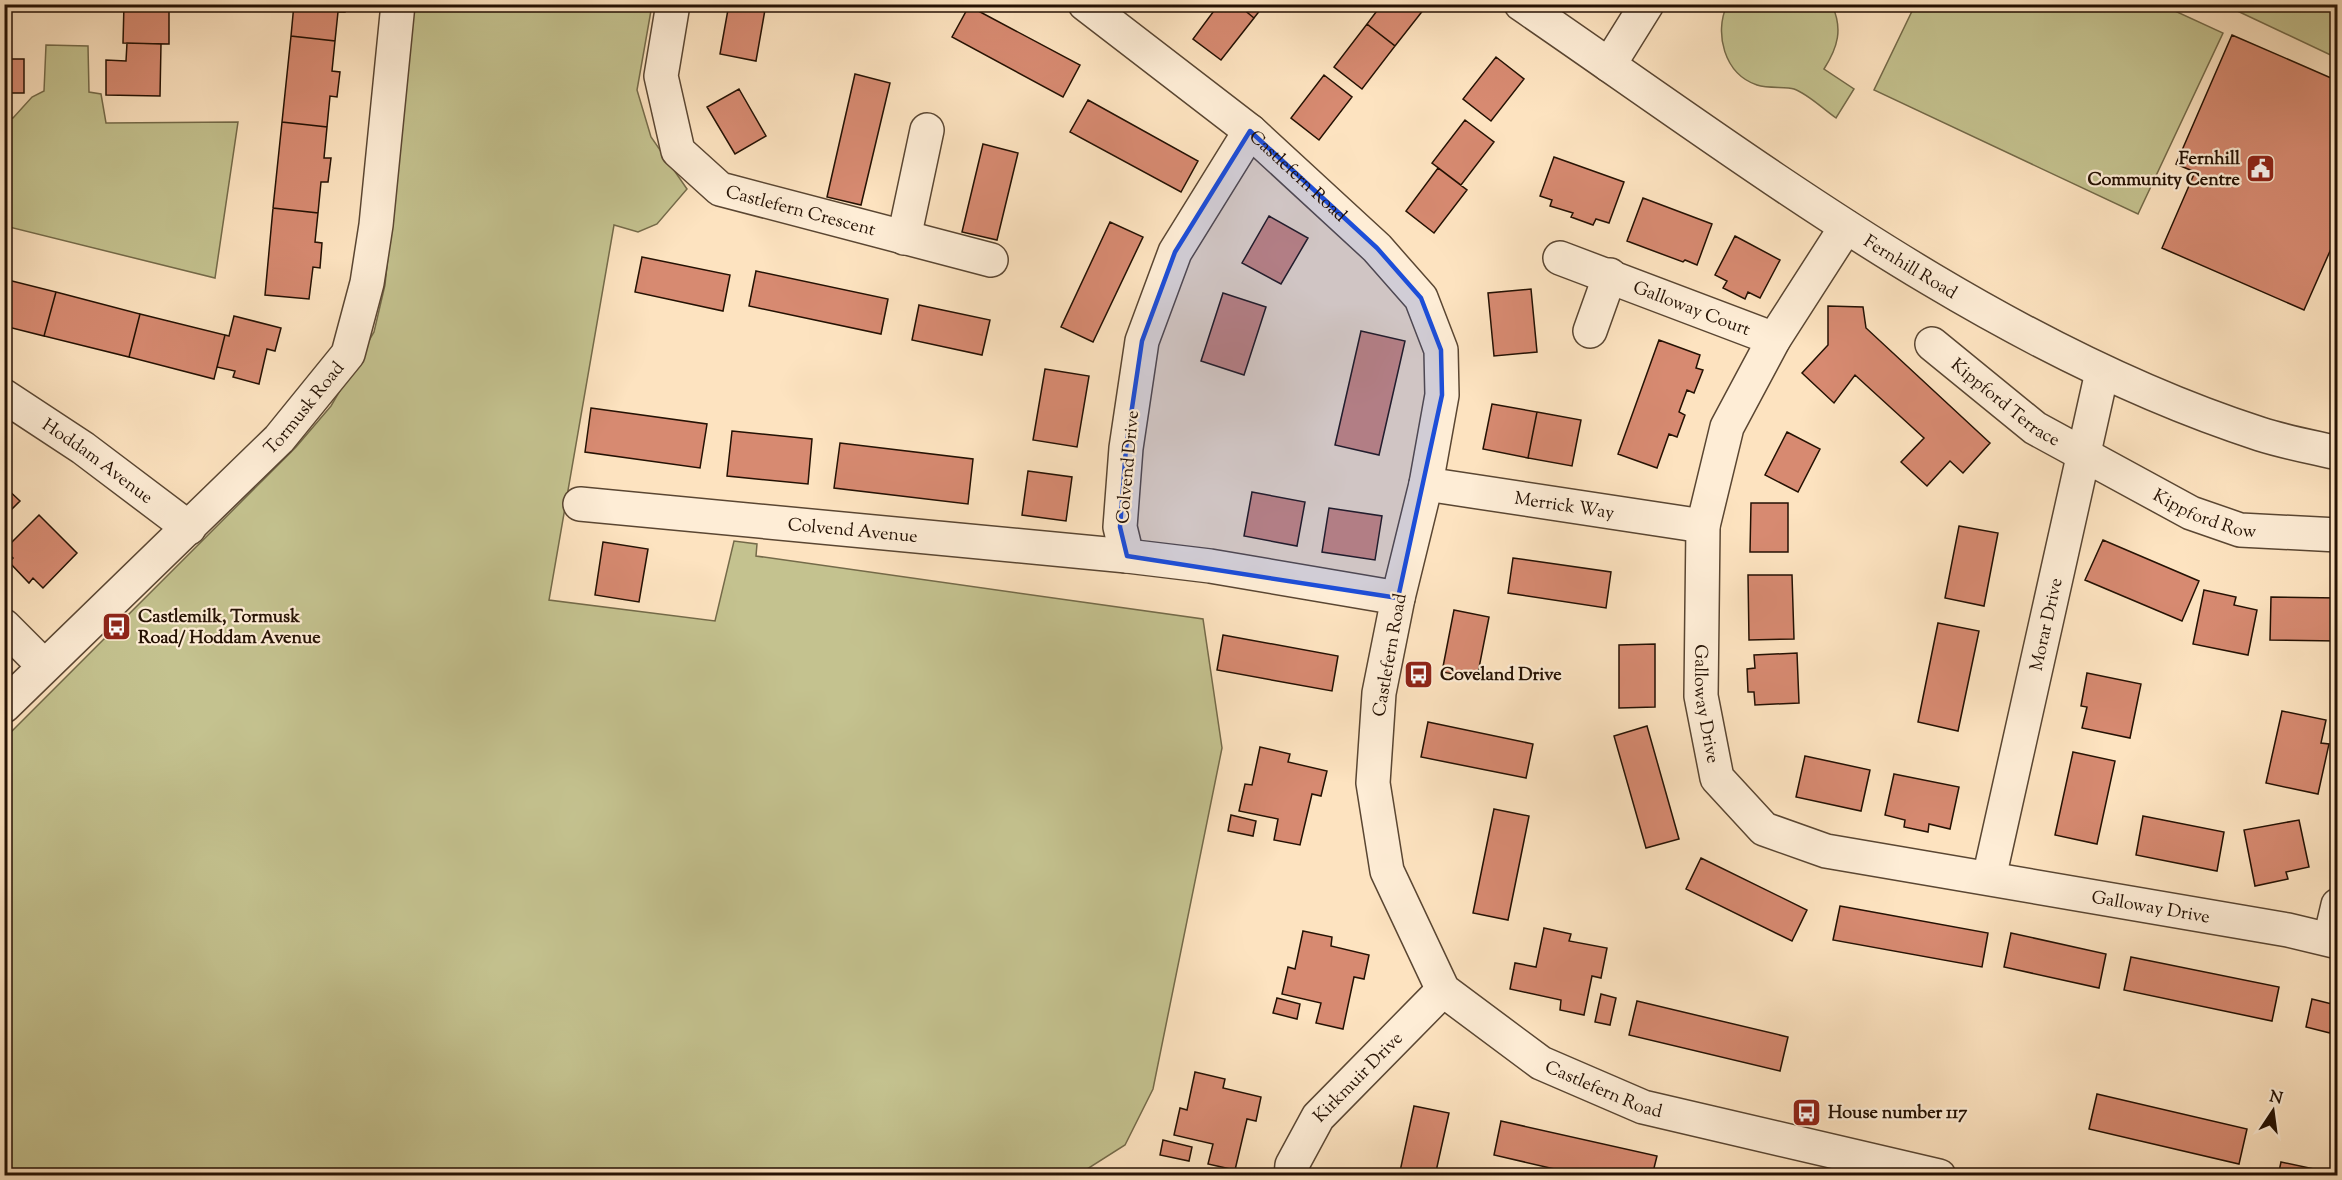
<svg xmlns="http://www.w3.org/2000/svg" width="2342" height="1180" viewBox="0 0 2342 1180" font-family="'Sorts Mill Goudy',serif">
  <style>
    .green { fill: #c4c28f; stroke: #746a49; stroke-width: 1.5 }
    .building { fill: #d78a71; stroke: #241103; stroke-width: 1.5 }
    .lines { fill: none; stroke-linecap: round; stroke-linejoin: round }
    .minor-casing { stroke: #5a4632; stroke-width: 36 }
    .minor { stroke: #feedd6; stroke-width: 33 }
    .marked { fill: #1d4ed8; fill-opacity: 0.2; stroke: #1d4ed8; stroke-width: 4.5; stroke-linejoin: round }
    .labels { text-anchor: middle; stroke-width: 4.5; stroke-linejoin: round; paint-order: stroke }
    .poi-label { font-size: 18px; font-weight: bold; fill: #241103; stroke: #feedd6; text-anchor: start }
    .street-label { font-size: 18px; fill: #241103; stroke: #feedd6 }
  </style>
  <rect width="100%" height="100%" fill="#fde3c0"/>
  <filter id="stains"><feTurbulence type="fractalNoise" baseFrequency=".00333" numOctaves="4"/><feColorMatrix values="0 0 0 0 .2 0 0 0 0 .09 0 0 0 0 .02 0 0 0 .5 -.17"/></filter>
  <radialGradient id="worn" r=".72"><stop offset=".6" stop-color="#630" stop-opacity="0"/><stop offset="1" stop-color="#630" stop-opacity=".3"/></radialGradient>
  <!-- green -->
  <path class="green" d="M414,5h238l-15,85 14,47 36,52 -30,35 -19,8 -24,-7 -65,375 166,21 19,-80 23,3 -1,12 447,63 19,129 -69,341 -28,56 -38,24 3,7h-1085v-438l291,-291 35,-41 43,-74 11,-47z
    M1727,5h105c11,24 6,42 -8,64l30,20 -18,29c-13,-9 -28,-24 -42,-29 -8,-3 -25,0 -37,-4 -33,-11 -43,-52 -30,-80z
    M1915,5h247l61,28 -85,181 -264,-124z
    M2223,5h114v53l-106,-50z
    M46,45l42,1 1,46 12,2 5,29 132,-1 -23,156 -210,-52v-108h8l19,-21 12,-6z"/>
  <!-- building -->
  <path class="building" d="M4,4h5v37h-5z
    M124,4h45v40l-46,-1z
    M294,4h52l-1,8h-7l-3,29 -44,-5z
    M729,4h37l-10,57 -36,-7z
    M1219,4h18l17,14 -33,42 -28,-21z
    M1237,4h28l-11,14z
    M1382,4h46l-33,42 -28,-22z
    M969,6l111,59 -17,32 -111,-60z
    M1367,24l28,22 -33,43 -28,-22z
    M2232,35l106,46v152l-34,77 -142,-62 33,-76 -19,-8z
    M291,36l44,5 -3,30 8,1 -3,25 -7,-1 -3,31 -45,-5z
    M4,41l1,18h19v34h-20z
    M127,43l34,1 -1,52 -54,-1v-35l20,1z
    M1496,57l28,22 -33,42 -28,-22z
    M855,74l35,9 -29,122 -34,-8z
    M1324,75l28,22 -33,43 -28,-22z
    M739,89l27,47 -31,18 -28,-47z
    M1088,100l110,61 -17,31 -111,-60z
    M1465,120l29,22 -33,43 -29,-22z
    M282,122l45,5 -3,31h7l-3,24h-7l-3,31 -45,-5z
    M983,144l35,9 -21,87 -35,-8z
    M1554,157l70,25 -15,41 -13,-4 -3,6 -22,-8 2,-4 -23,-7 2,-6 -12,-4z
    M1438,168l29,22 -33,43 -28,-22z
    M1643,198l69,26 -15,41 -12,-5 -2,2 -56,-21z
    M273,208l45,5 -3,29 7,1 -2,25 -7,-1 -4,32 -44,-4z
    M1269,216l39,22 -27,46 -39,-21z
    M1110,222l33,15 -50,105 -32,-15z
    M1735,236l45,24 -20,38 -12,-6 -3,7 -22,-11 4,-7 -12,-6z
    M642,257l88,18 -7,36 -88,-19z
    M756,271l132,28 -7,35 -132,-28z
    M4,279l52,13 -12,44 -40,-10z
    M1531,289l6,63 -43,4 -6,-63z
    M56,292l84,22 -11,43 -85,-21z
    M1223,293l43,14 -22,68 -43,-14z
    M919,305l71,15 -8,35 -70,-15z
    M1828,306l35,1 3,21 124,115 -27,30 -13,-12 -23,25 -26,-24 23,-24 -69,-63 -21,28 -32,-30 26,-28z
    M140,314l85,21 -11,44 -85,-22z
    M234,316l47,12 -6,23 -8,-2 -8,35 -26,-7 2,-6 -18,-4 8,-32 4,1z
    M1361,331l44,10 -26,114 -44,-10z
    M1659,340l41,15 -4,13 7,2 -9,23 -7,-3 -8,22 6,3 -8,22 -8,-3 -12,34 -39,-14z
    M1045,369l44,7 -12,71 -44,-7z
    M1492,404l45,8 -9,46 -45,-9z
    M591,408l116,16 -7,44 -115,-16z
    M1537,412l44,8 -9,46 -44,-8z
    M732,431l80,8 -4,45 -81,-8z
    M1787,432l33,17 -22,43 -33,-17z
    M840,443l133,16 -5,45 -134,-16z
    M1028,471l44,6 -6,44 -44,-6z
    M4,486l16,15 -16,16z
    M1252,492l53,10 -8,44 -53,-10z
    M1751,503h37v49h-38z
    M1329,508l53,8 -7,44 -53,-8z
    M39,515l38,38 -34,35 -10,-10 -4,5 -20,-21 4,-4 -9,-8z
    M1959,526l39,7 -14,73 -39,-8z
    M2103,540l96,41 -17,40 -97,-41z
    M603,542l45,7 -9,53 -44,-7z
    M1513,558l98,14 -5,36 -98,-15z
    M1748,575h44l2,64 -45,1z
    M2204,590l32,7 -2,8 23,5 -9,45 -55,-11z
    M2271,597l67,1v43l-68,-1z
    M1454,610l35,7 -12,61 -35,-6z
    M1938,623l41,8 -21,100 -40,-9z
    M1223,635l115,21 -6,35 -115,-21z
    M1655,644v63l-36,1v-63z
    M1797,653l2,50 -44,2 -1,-13h-6l-1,-23 8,-1 -1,-13z
    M2087,673l54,11 -11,54 -48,-10 5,-21 -6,-1z
    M2282,711l44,9 -5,23 8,1 -11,50 -52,-11z
    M1428,722l105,22 -7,34 -105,-21z
    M1647,726l32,113 -33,9 -32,-112z
    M1260,747l30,7 -2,8 39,9 -6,25 -9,-2 -12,51 -26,-5 4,-21 -39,-8 6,-27 7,1z
    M2073,752l42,9 -18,83 -42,-9z
    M1805,756l65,14 -9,41 -65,-14z
    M1894,774l65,13 -9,42 -21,-5 -1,8 -24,-5 1,-7 -20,-5z
    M1494,809l35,7 -21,104 -35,-7z
    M1231,815l25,6 -3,15 -25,-5z
    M2143,816l81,16 -7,39 -81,-16z
    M2299,820l10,47 -23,5 2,7 -33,7 -11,-56z
    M1701,858l106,52 -15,31 -106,-52z
    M1840,906l148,27 -6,34 -149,-27z
    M1544,928l27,6 -2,7 38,7 -6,30 -9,-2 -8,39 -24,-5 1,-10 -51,-11 5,-26 21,4z
    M1303,931l29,6 -1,9 38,9 -5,24 -10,-2 -11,52 -27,-6 5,-20 -39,-9 6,-27 7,2z
    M2011,933l95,21 -7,34 -95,-21z
    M2131,957l148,30 -7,34 -148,-31z
    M1601,994l15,4 -6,27 -15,-3z
    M1277,998l23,6 -3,15 -24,-6z
    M2312,999l24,6 -6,28 -24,-6z
    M1637,1001l151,36 -8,34 -151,-36z
    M2336,1005h2v29l-8,-1z
    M1195,1072l30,7 -2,9 38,9 -5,24 -9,-2 -12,51 -27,-6 5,-20 -39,-9 6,-27 7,2z
    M2097,1094l150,35 -8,35 -150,-35z
    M1414,1106l35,7 -14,63h-36z
    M1501,1121l156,35 -5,20h-67l-91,-21z
    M1163,1140l29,7 -3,14 -29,-6z
    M2281,1162l57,12v2h-60z"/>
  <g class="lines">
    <defs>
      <g id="minor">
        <path id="s1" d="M673,4l-12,72 17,75 42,38 271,71"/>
        <path id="s2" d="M1085,4l165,127 127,117 44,50 20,52 1,45 -16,89 -28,114 -19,95 -6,90 14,88 56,119 98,73 102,44 296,69"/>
        <path id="s3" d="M1521,4c229,157 472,344 739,430 25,8 52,13 78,19"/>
        <path d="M1609,65l38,-61"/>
        <path d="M1250,131l-75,121 -33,89 -16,107 -6,79 7,29 83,10 188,32"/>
        <path id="s4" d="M1846,227l-72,112 -47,88 -24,99 -2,170 16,82 47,51 62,22 462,79 50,12"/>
        <path d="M904,238l23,-108"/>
        <path id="s5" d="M1560,258l214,81"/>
        <path d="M1590,331l20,-56"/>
        <path id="s6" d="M1932,344l103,84 156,85 49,17 98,5"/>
        <path id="s7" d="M4,396l79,52 106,80"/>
        <path id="s8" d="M1426,484l277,42"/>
        <path id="s9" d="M580,504l547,52"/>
        <path d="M4,626l40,40"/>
        <path id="s10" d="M4,706l275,-267 69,-85 19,-71 9,-58 22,-221"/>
        <path id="s11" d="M1989,878l113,-506"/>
        <path d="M2330,939l8,-34"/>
        <path id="s12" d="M1291,1176l1,-11 26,-48 125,-127"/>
      </g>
    </defs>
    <!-- minor casing -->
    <use href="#minor" class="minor-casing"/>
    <!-- minor -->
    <use href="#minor" class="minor"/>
  </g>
  <!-- marked area -->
  <path class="marked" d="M1250,131l127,117 44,50 20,52 1,45 -44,203 -271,-42 -7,-29 6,-79 16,-107 33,-89z"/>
  <!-- icons -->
  <defs>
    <symbol id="civic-square" viewBox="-11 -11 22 22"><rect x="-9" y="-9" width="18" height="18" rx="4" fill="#8f2418" stroke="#feedd6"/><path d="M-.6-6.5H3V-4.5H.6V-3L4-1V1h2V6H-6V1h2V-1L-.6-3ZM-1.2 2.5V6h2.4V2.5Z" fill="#fff"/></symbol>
    <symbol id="bus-square" viewBox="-11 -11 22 22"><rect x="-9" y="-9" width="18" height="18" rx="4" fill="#8f2418" stroke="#feedd6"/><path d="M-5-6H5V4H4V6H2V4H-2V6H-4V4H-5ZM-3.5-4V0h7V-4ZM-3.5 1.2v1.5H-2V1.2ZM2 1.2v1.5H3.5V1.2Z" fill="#fff"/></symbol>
  </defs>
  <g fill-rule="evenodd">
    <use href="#civic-square" x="2244" y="152" width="33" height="33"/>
    <use href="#bus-square" x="100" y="610" width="33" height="33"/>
    <use href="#bus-square" x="1402" y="658" width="33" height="33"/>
    <use href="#bus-square" x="1790" y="1096" width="33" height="33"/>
  </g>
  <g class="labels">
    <!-- poi labels -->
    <g class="poi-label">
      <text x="2240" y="164" text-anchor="end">Fernhill<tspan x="2240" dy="21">Community Centre</tspan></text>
      <text x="138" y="622">Castlemilk, Tormusk<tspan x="138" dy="21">Road/ Hoddam Avenue</tspan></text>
      <text x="1440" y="680">Coveland Drive</text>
      <text x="1828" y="1118">House number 117</text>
    </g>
    <!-- street labels -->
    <g class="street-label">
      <text dy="6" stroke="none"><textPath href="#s2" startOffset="274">Castlefern Road</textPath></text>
      <text dy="6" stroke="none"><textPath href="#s1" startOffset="290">Castlefern Crescent</textPath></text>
      <text dy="6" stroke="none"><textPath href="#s3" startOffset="470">Fernhill Road</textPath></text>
      <text dy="6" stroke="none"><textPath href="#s5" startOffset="141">Galloway Court</textPath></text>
      <text dy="6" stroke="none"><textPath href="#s6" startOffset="94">Kippford Terrace</textPath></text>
      <text dy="6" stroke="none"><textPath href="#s10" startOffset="423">Tormusk Road</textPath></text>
      <text dy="6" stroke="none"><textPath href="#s7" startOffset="114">Hoddam Avenue</textPath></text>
      <text transform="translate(1127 467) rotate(-85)" y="6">Colvend Drive</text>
      <text dy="6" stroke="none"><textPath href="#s8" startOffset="140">Merrick Way</textPath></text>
      <text dy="6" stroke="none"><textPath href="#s6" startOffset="324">Kippford Row</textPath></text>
      <text dy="6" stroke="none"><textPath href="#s9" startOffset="274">Colvend Avenue</textPath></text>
      <text dy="6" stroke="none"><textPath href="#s11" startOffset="260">Morar Drive</textPath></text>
      <text transform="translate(1389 655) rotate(-80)" y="6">Castlefern Road</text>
      <text dy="6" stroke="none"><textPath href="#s4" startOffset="513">Galloway Drive</textPath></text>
      <text dy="6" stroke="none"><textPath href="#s4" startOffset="1053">Galloway Drive</textPath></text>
      <text dy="6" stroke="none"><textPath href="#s12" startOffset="122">Kirkmuir Drive</textPath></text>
      <text dy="6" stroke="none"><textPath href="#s2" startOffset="1354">Castlefern Road</textPath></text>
    </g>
  </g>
  <!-- margin -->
  <rect width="2342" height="1180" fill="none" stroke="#fde3c0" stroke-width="24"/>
  <rect x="6" y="6" width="2330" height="1168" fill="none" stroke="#241103" stroke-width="3"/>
  <rect x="12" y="12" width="2318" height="1156" fill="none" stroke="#241103" stroke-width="1.5"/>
  <!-- north arrow -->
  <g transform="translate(2273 1111) rotate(13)" stroke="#feedd6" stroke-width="4.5" paint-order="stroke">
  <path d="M0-4.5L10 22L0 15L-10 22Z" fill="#241103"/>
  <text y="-9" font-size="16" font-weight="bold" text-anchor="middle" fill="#241103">N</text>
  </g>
  <rect width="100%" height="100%" filter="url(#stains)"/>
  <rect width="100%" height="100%" fill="url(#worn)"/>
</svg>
